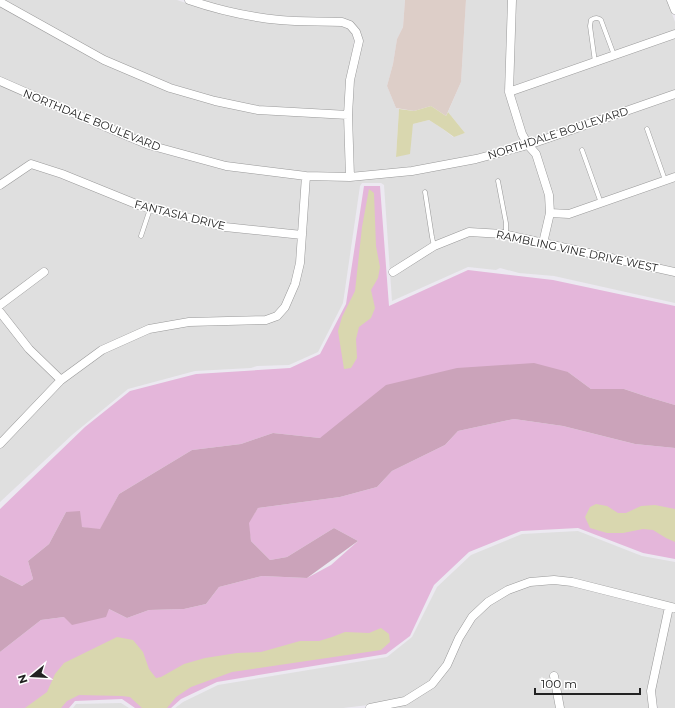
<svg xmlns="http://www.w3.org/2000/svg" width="675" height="708" viewBox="0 0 675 708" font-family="Montserrat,sans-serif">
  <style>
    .residential { fill: #dfdfdf }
    .grass { fill: #e4b6da }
    .forest { fill: #cba3ba }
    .wetland { fill: #ddcec8 }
    .water { fill: #d9d7af }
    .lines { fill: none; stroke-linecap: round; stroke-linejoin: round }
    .service-casing { stroke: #999; stroke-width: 5 }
    .minor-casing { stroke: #999; stroke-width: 9 }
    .service { stroke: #fff; stroke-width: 4 }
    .minor { stroke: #fff; stroke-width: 8 }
    .labels { text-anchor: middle; stroke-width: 3; stroke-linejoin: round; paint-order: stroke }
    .street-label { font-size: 11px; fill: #222; stroke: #fff }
  </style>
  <rect width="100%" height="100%" fill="#ece9f1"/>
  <!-- residential -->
  <path class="residential" d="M4,0h173l27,9 41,10 95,7 7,2 5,5 2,8 -7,39 -3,31 -85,-5 -42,-8 -45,-14 -66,-27z
    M200,0h205l-2,27 -6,12 -4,25 -6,22 9,22 3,1 -3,48 15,-21 2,-12 16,-4 14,9 10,8 12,-4 -17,-21 13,-30 5,-82h42l-3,89 -1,1 14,45 4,8 -47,13 -63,11 -58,6 -2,-58 2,-35 8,-39 -3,-12 -6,-6 -10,-4 -62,-3 -34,-4z
    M516,0h151l8,22v8l-162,56z
    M0,7l101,56 113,42 130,14 2,54 -40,-1 -79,-9 -77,-21 -66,-28 -84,-37z
    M675,38v52l-145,50 -5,-8 -11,-38z
    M0,85l80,36 67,28 78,21 77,9 -4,52 -72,-8 -84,-21 -110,-42 -4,1 -28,19z
    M675,97v206l-121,-27 -35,-3 -19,-5 -4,2 -28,-3 -76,34 -8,-116 -3,-2h-19l-2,3 -17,117 -25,49 -29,13 -32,1 -6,2 -56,3 -67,18 -56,46 -72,67v-53l64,-66 40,-30 46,-20 39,-8 91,-7 9,-10 10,-23 7,-52 4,-53 166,-17z
    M31,168l29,10 80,31 84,22 74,8 -2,23 -5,21 -9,23 -7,7 -10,3 -76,2 -41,8 -48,20 -38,29 -30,-29 -30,-38 47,-36 -5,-5 -44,34v-112z
    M0,319l26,32 30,29 -56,59z
    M578,531l64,25 33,6v43l-102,-26h-44l-24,8 -19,12 -42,65 -15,18 -25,16 -24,5 -1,-1 -2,2 -34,4h-168l8,-6 35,-17 169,-28 25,-20 25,-50 34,-32 51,-21z
    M554,584l17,2 94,24 -18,80 3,18h-86l-7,-36 -7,2 6,34h-166l45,-22 16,-20 12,-27 13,-20 15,-15 18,-11 22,-7z
    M672,612h3v96h-17l-3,-17z
    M121,703l8,5h-56l3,-4z"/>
  <!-- grass -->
  <path class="grass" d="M364,186h16l9,120 79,-36 85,10 122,26v99l-27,-8 -24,-8h-33l-23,-17 -248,66 -47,-5 -32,11 -49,6 -73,44 -19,36 -19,-3 -15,-15 -17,32 -21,17 5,18 -11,7 -22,-11v-66l85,-82 45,-36 66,-17 94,-6 30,-14 26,-50z
    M514,419l49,7 72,18 40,4v111l-32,-6 -65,-25 -57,3 -52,21 -35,33 -24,51 -24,18 -169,28 -36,17 -10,9h-36l-13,-9 -47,2 -6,7h-69v-56l41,-32 23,-3 45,-8 18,9 22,-8 35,-1 22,-5 13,-17 43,-11 45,2 24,-13 27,-24 -24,-13 -47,29 -17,3 -19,-19 -3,-18 10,-15 82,-11 37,-10 15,-16 53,-26 13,-14z"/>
  <!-- forest -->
  <path class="forest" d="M534,363l34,9 23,17h33l24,8 27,8v43l-40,-4 -72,-18 -49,-7 -56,12 -13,14 -53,26 -15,16 -37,10 -82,11 -9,15 2,18 19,19 17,-3 47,-29 24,13 -51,37 -45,-2 -43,11 -13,17 -22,5 -35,1 -22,8 -18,-9 -3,8 -34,8 -8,-8 -23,3 -41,32v-77l22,11 11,-7 -5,-18 21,-17 17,-32 14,-1 2,16 18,2 19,-35 73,-44 49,-6 32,-11 47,5 66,-53 71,-17z"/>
  <!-- wetland -->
  <path class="wetland" d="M405,0h61l-5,82 -15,34 -15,-10 -17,5 -18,-3 -9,-22 6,-22 4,-25 6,-12z"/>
  <!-- water -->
  <path class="water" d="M431,106l15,10 2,-4 17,21 -11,4 -11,-8 -14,-9 -16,4 -3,30 -14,3 3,-48 15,2z
    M369,189l5,4 2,53 4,21 -2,11 -7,12 4,18 -4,10 -12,9 -3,12 1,19 -6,10 -7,1 -6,-38 4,-14 13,-26 7,-64z
    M596,504l11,2 11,7h8l15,-7 14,-1 20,4v33l-9,-4 -13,-8 -10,-1 -20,4h-16l-17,-5 -5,-11 5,-10z
    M381,628l8,6 1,8 -9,8 -149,22 -41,15 -15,10 -9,11h-25l-12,-11 -8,-1 -43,-1 -12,6 -6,7h-36l22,-16 8,-18 9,-11 53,-26 16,3 10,12 6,17 7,9 5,-1 23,-13 21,-6 32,-5 24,-1 39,-11h19l13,-4 13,-5 24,1z"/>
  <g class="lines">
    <defs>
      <path id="service" d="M595,62l-5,-36 1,-6c3,-2 7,-3 10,0l13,35
        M647,129l18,51
        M582,150l19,53
        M498,181l8,42v12
        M425,192l7,45 2,9
        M141,236l9,-27"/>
      <path id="minor" d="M189,0c29,10 60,17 91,20 20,2 41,1 62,2l8,3 6,7 3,9 -9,39 -2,35 2,62
        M512,0l-3,92 13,42 6,11 8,9 13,41 1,18 -7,30
        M671,0l4,10
        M0,2l104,58 66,28 45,13 43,9 90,5
        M0,81l82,36 67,28 77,21 80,10 44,1 62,-6 64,-12 52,-14 147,-51
        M509,92l166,-58
        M0,185l31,-21 31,10 79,32 84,21 77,8
        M550,213l19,1 106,-37
        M393,272l41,-26 35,-14 34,2 172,38
        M0,305l44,-33
        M0,312l29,37 32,31
        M0,444l61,-64 41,-30 47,-21 40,-7 77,-2 11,-4 8,-9 10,-23 5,-21 6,-87
        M554,676l6,32
        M370,708l35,-7 27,-17 15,-19 12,-27 13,-21 16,-15 20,-12 22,-8 24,-2 18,2 103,26
        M653,708l-2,-17 18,-84"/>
    </defs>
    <!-- service casing -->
    <use href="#service" class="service-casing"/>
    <!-- minor casing -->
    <use href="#minor" class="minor-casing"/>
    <!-- service -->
    <use href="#service" class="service"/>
    <!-- minor -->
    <use href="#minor" class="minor"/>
  </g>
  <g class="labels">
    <!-- street labels -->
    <g class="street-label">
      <text transform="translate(92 120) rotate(22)" y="4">NORTHDALE BOULEVARD</text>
      <text transform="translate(558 133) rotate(-18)" y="4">NORTHDALE BOULEVARD</text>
      <text transform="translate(180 215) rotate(14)" y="4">FANTASIA DRIVE</text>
      <text transform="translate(577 251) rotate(12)" y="4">RAMBLING VINE DRIVE WEST</text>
    </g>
  </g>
  <!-- north arrow -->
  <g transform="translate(32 676) rotate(252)" stroke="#ffffff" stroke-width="3" paint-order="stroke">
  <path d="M0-3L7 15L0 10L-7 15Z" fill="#222222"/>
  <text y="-6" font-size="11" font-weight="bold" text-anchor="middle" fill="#222222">N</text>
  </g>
  <!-- scale -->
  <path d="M535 688v6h105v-6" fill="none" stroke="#222222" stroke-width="2"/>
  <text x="541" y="688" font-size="12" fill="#222222" stroke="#ffffff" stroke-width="3" paint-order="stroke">100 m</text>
</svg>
